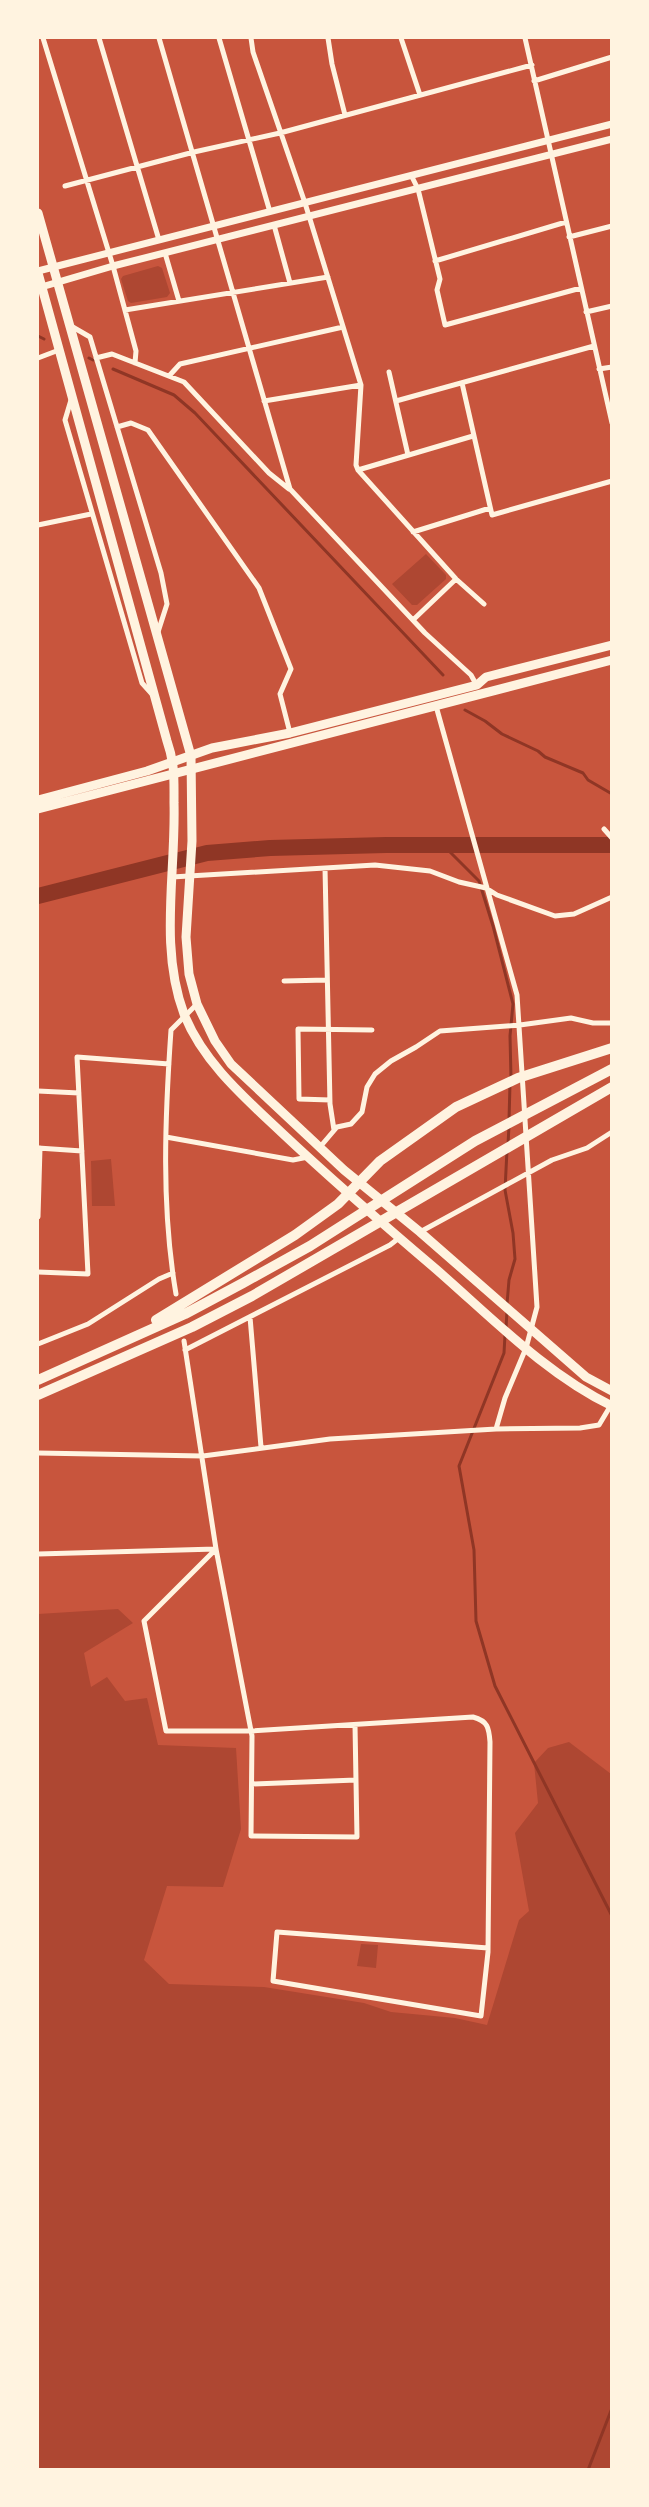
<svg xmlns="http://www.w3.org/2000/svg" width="649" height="2507" viewBox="0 0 649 2507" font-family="'Varela Round',sans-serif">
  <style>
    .green { fill: #ae4732 }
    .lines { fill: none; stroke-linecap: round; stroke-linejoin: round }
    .stream { stroke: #8f3625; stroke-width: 3 }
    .river { stroke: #8f3625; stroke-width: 16 }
    .minor { stroke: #fff3e0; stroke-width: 5 }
    .tertiary { stroke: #fff3e0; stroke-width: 7 }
    .primary { stroke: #fff3e0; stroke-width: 9 }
    .trunk { stroke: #fff3e0; stroke-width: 9 }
    .motorway { stroke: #fff3e0; stroke-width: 10 }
  </style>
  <rect width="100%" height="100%" fill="#c8553d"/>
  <!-- green -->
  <path class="green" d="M158,266l4,2 8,25 -3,4 -36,6 -3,-2 -7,-22 2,-3z
    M426,554l20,21v4l-29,26h-5l-20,-21z
    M111,1159l4,47h-23l-1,-45z
    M118,1609l15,14 -49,30 7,34 16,-10 18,24 22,-3 11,47 78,3 5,81 -18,58 -56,-1 -23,74 25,24 95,3 100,16 27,9 64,6 32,7 32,-105 10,-9 -14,-78 23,-30 -4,-40 14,-15 21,-6 42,32v695h-573v-855z
    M361,1944l17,1 -2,23 -19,-2z"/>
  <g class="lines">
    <!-- stream -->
    <path class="stream" d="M38,336l6,3
      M89,358l4,2
      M113,369l61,26 21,18 248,262
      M465,710l20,11 17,13 36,17 7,6 38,16 5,7 24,14
      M444,846l35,35 14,45 20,78 -3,32 1,42
      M509,1120l1,-36
      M508,1144l1,-18
      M507,1150l-2,40 8,43 2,26 -6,21 -2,24
      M506,1328l1,-17
      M505,1335l-1,18 -45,113 15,84 2,71 19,65 117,230
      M588,2470l24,-62"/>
    <!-- river -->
    <path class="river" d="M38,896l169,-43 63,-5 116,-3h226"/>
    <!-- minor -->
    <path class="minor" d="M43,38l70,228 23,85 -1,12
      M99,38l60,202
      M159,38l131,451 135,144 46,42 6,11
      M219,38l51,174
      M251,38l2,14 52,151 56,182 -5,80 2,5 98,109 28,25
      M328,38l4,26 13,51
      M401,38l19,57
      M525,38l87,385
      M534,81l78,-24
      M411,175l7,14 22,90 -3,11 8,35 136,-37
      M65,186l129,-34 86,-19 252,-68
      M274,225l16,58
      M569,237l43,-11
      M165,253l14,48
      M435,261l131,-39
      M125,310l203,-33
      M586,312l26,-6
      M71,326l19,11 71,236 6,31 -9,28
      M38,358l21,-8
      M96,358l16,-4 72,28 85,91 20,16
      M599,369l13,-2
      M389,372l19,83
      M169,376l11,-12 163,-37
      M462,383l30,132 120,-34
      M71,400l-6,20 77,263 9,10
      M264,401l97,-16
      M396,401l198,-55
      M117,427l14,-4 17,7 111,158 32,81 -11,25 10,39
      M358,470l115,-34
      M38,525l53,-11
      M413,532l77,-24
      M413,620l43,-41
      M436,706l81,289 20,312 -11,41 -21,50 -9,31
      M604,829l8,9
      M325,868l5,236 4,26
      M172,877l203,-12 55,6 29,11 27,6 11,7 58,21 19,-2 38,-17
      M284,981l43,-1
      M38,1091l41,2
      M330,1100l-31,-1 -1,-70 74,1
      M166,1137l127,23 15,-3
      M320,1147l17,-20 14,-3 11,-12 5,-25 8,-13 16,-13 25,-14 24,-16 80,-6 51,-7 22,5h19
      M38,1148l44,3
      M38,1217l2,-69
      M420,1232l132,-72 35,-12 25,-16
      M38,1272l50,2 -11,-217 92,7
      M176,1294c-15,-87 -11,-177 -5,-264l26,-26
      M250,1317l11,130
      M184,1341l32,208 36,187 -1,100 106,1 -2,-112
      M38,1344l50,-20 71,-45 14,-6
      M185,1350l205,-105 9,-7
      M38,1453l165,3 127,-17 166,-10 84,-1 19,-3 12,-20
      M216,1549l-72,72 22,110h85l222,-14c15,4 16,11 17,25l-2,210 -7,64 -208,-35 4,-49 211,16
      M38,1554l178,-5
      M252,1784l104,-4"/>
    <!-- tertiary -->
    <path class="tertiary" d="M38,271l574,-147
      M38,288l75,-22 499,-127"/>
    <!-- primary -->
    <path class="primary" d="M38,213l153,543 1,85 -6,96 3,37 8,30 18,37 16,23 113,106 76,62 166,145 26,14
      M38,273l129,468c8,23 7,38 7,62 2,70 -15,144 10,211 19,48 61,84 97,118 51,48 103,93 156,138 55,48 109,104 175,136"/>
    <!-- trunk -->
    <path class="trunk" d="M38,800l109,-29 65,-23 78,-15 187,-48 9,-8 126,-32
      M38,809l574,-149"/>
    <!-- motorway -->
    <path class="motorway" d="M156,1320l139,-85 43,-31 42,-43 76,-54 62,-29 94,-30
      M38,1380l147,-66 58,-31 67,-37 165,-105 137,-72
      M38,1395l154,-68 60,-31 360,-209"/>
  </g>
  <!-- border -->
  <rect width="649" height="2507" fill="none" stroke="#fff3e0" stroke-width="78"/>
</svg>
